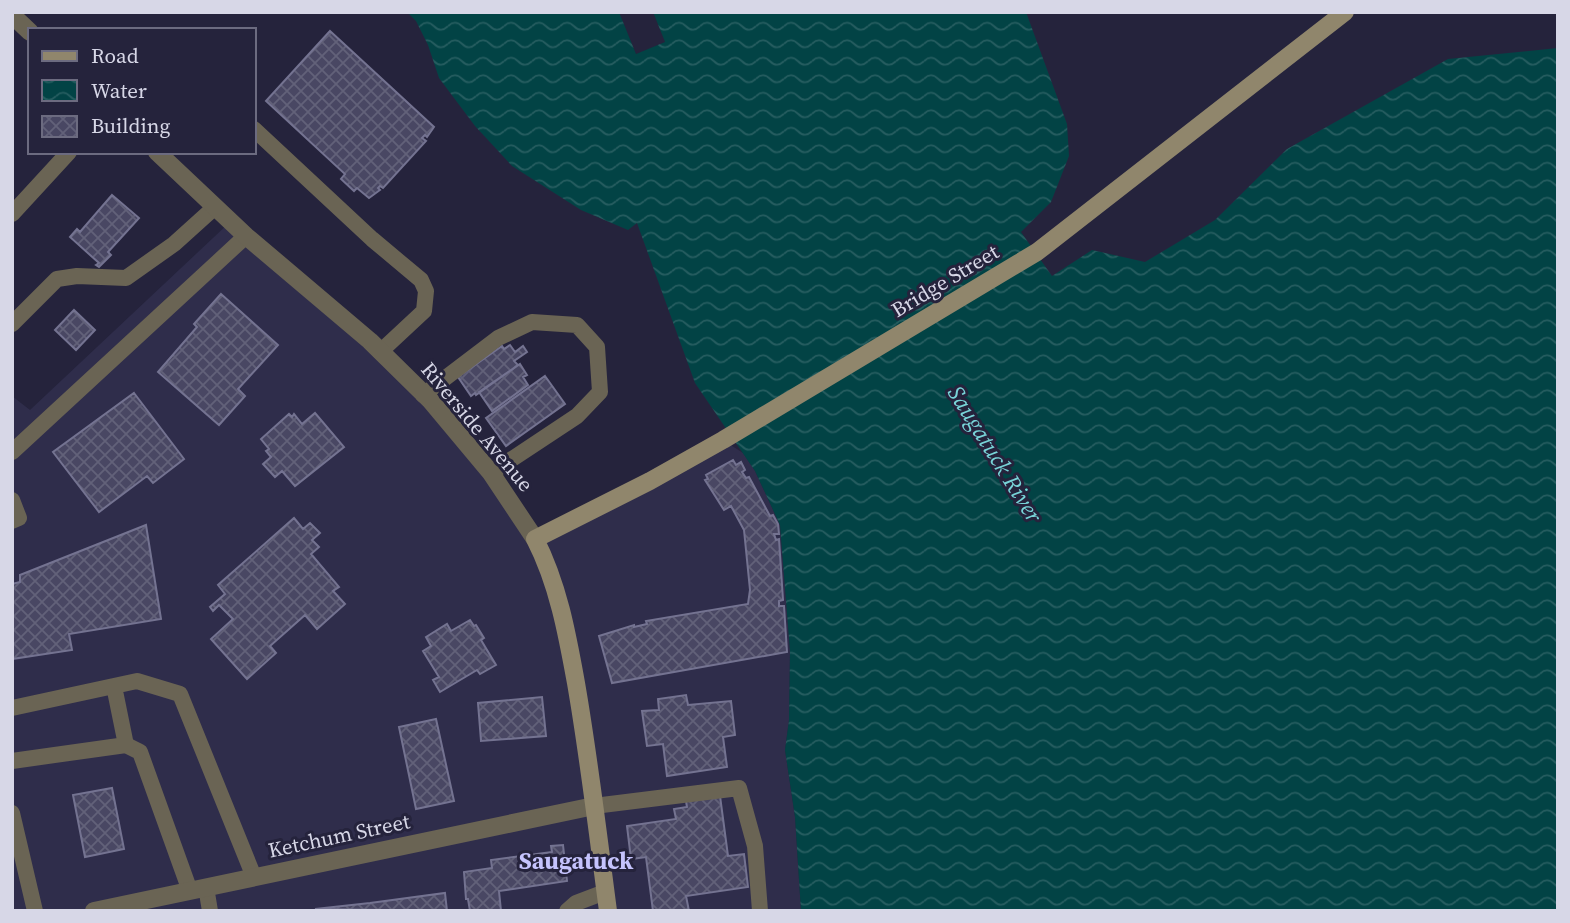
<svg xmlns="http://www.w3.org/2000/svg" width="1570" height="923" viewBox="0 0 1570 923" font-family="'Source Serif 4',serif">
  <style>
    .built { fill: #2f2d4b }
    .water { fill: url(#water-waves) }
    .pier { fill: #25233c }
    .building { fill: url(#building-cross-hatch); stroke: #747391; stroke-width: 2 }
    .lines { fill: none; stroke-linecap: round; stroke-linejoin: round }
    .service { stroke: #6a6454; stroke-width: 16 }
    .minor { stroke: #6a6454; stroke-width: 18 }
    .tertiary { stroke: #6a6454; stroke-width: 18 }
    .secondary { stroke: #90866c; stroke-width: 18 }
    .labels { text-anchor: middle; stroke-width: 6; stroke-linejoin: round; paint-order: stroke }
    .street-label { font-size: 21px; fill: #d7d7e7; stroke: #25233c }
    .water-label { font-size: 23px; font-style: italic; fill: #78d4d8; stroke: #25233c }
    .quarter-label { font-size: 24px; font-weight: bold; fill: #c5c3fd; stroke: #25233c }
  </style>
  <defs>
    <pattern id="water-waves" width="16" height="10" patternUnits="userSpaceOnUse" patternTransform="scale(1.75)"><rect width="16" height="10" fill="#024345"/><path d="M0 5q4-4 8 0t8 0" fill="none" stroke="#265d60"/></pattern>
    <pattern id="building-cross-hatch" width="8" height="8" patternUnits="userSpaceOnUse" patternTransform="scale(1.75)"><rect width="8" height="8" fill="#494763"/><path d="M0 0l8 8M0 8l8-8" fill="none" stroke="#626179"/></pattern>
  </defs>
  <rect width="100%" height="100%" fill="#25233c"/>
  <!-- built -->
  <path class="built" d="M230,222l140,119 165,198 188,-99 20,13 12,18 25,54 10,126 -1,69 -4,30 10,67 6,94h-789v-515l18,14z"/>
  <!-- water -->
  <path class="water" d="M407,12h619l41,112 2,32 -18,46 -30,30 31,44 40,-26 53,12 70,-42 72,-71 161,-90 110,-11v863h-757l-6,-94 -10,-67 4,-30 1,-69 -10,-126 -25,-54 -60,-88 -58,-160 -9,7 -47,-20 -69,-44 -37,-40 -36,-48 -11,-33 -12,-24z"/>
  <!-- pier -->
  <path class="pier" d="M619,12h34l12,30 -29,12z"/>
  <!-- building -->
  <path class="building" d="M330,31l104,96 -7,10 -2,-2 -3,3 4,3 -43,47 -3,-2 -2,2 2,2 -11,8 -12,-10 -3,3 -13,-12 4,-5 -79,-73z
    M112,195l27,23 -31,34 3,3 -12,12 -3,-2 3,-2 -29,-26 7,-8 3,3z
    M221,294l57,51 -40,44 7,7 -26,29 -61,-53 39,-45 -3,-3z
    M74,310l21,20 -19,20 -21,-20z
    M510,345l5,7 8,-6 4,6 -13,9 4,4 -42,30 -1,-2 -4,3 -13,-19 44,-31 2,3z
    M520,364l7,11 -4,2 5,8 -36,26 -13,-19z
    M545,376l20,28 -59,42 -20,-28z
    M134,393l50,66 -31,24 -6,-7 -48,36 -46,-60z
    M315,413l29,34 -49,39 -13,-15 -7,6 -12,-13 8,-7 -5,-6 3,-2 -8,-10 28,-25 3,3 2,-3 8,10z
    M733,460l3,5 5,-3 4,8 -3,2 4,6 3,-1 21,39 3,-1 5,9 1,10h-5l2,6 3,-1 4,61 -4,1v5h5l3,46 -175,31 -13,-47 35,-11v2l13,-3 -1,-3 102,-17 2,-14 -6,-60 -13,-24 -7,4 -19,-30 3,-1 -2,-4z
    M294,518l9,11 7,-6 10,10 -8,7 7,7 -8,7 28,33 -6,4 12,13 -28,25 -12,-14 -35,31 6,7 -29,26 -36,-40 22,-20 -14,-14 -6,6 -3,-4 15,-13 -7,-9z
    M146,525l15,94 -92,15 3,16 -60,9v-75l8,-2v-7z
    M470,620l4,6 2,-1 8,13 -3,2 15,25 -16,9 -3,-4 -37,22 -7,-12 6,-3 -16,-26 8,-5 -5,-9 21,-13 4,7z
    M686,695l2,10 43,-4 4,34 -12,2 4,30 -60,9 -4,-32 -16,2 -5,-35 17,-1 -1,-11z
    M542,697l4,39 -65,5 -3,-38z
    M436,719l18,82 -38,8 -17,-82z
    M112,788l12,61 -39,8 -12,-62z
    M720,796l8,60 16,-2 4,33 -62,9 3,15h-36l-7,-54 -15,2 -4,-33 49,-7 -2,-10 13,-2 -1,-6z
    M563,845l4,36 -68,10 2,20h-31l-2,-12h-2l-2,-27 28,-4 -1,-8 61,-8 -1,-6z
    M445,893l2,18 -132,-2 55,-6z"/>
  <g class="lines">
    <!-- service -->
    <path class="service" d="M254,129l118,110 49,41 5,11 -2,20 -44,41
      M12,214l57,-62
      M12,324l45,-45 20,-3 49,2 48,-34 41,-37
      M423,395l75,-57 34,-16 45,3 20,22 3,45 -23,24 -86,57
      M12,452l234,-216
      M12,500l7,18 -7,3
      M114,686l12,59
      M12,708l125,-27 43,13 74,183
      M12,761l114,-16 14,7 50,139
      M594,806l145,-18 16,58 5,65
      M12,813l23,98
      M206,887l4,24
      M567,911l9,-8 29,-11"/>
    <!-- minor -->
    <path class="minor" d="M94,911l500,-105"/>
    <!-- tertiary -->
    <path class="tertiary" d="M12,15l18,17
      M157,152l89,84 124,105 60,59 61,73 44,66"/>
    <!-- secondary -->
    <path class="secondary" d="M608,911c-10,-76 -19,-153 -32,-228 -9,-50 -18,-99 -41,-144l115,-58 73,-41 314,-188 308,-240"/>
  </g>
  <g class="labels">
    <!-- street labels -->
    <g class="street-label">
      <text transform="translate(945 281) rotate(-31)" y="7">Bridge Street</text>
      <text transform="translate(477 427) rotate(50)" y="7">Riverside Avenue</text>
      <text transform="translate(339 836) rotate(-12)" y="7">Ketchum Street</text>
    </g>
    <!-- water labels -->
    <g class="water-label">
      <text transform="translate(995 454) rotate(58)" y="8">Saugatuck River</text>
    </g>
    <!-- quarter labels -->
    <g class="quarter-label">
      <text x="576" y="869">Saugatuck</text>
    </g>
  </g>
  <!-- border -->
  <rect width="1570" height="923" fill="none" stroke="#d7d7e7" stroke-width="28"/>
  <!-- legend -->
  <rect x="28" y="28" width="228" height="126" fill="#25233c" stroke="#6c6b80" stroke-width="2"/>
  <rect x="42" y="51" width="35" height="10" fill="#90866c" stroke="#6c6b80" stroke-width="2"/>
  <text x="91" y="63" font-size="21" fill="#d7d7e7">Road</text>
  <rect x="42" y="80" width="35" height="21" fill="url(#water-waves)" stroke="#6c6b80" stroke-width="2"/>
  <text x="91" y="98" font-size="21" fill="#d7d7e7">Water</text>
  <rect x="42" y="116" width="35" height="21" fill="url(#building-cross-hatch)" stroke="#6c6b80" stroke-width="2"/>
  <text x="91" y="133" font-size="21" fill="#d7d7e7">Building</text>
</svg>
